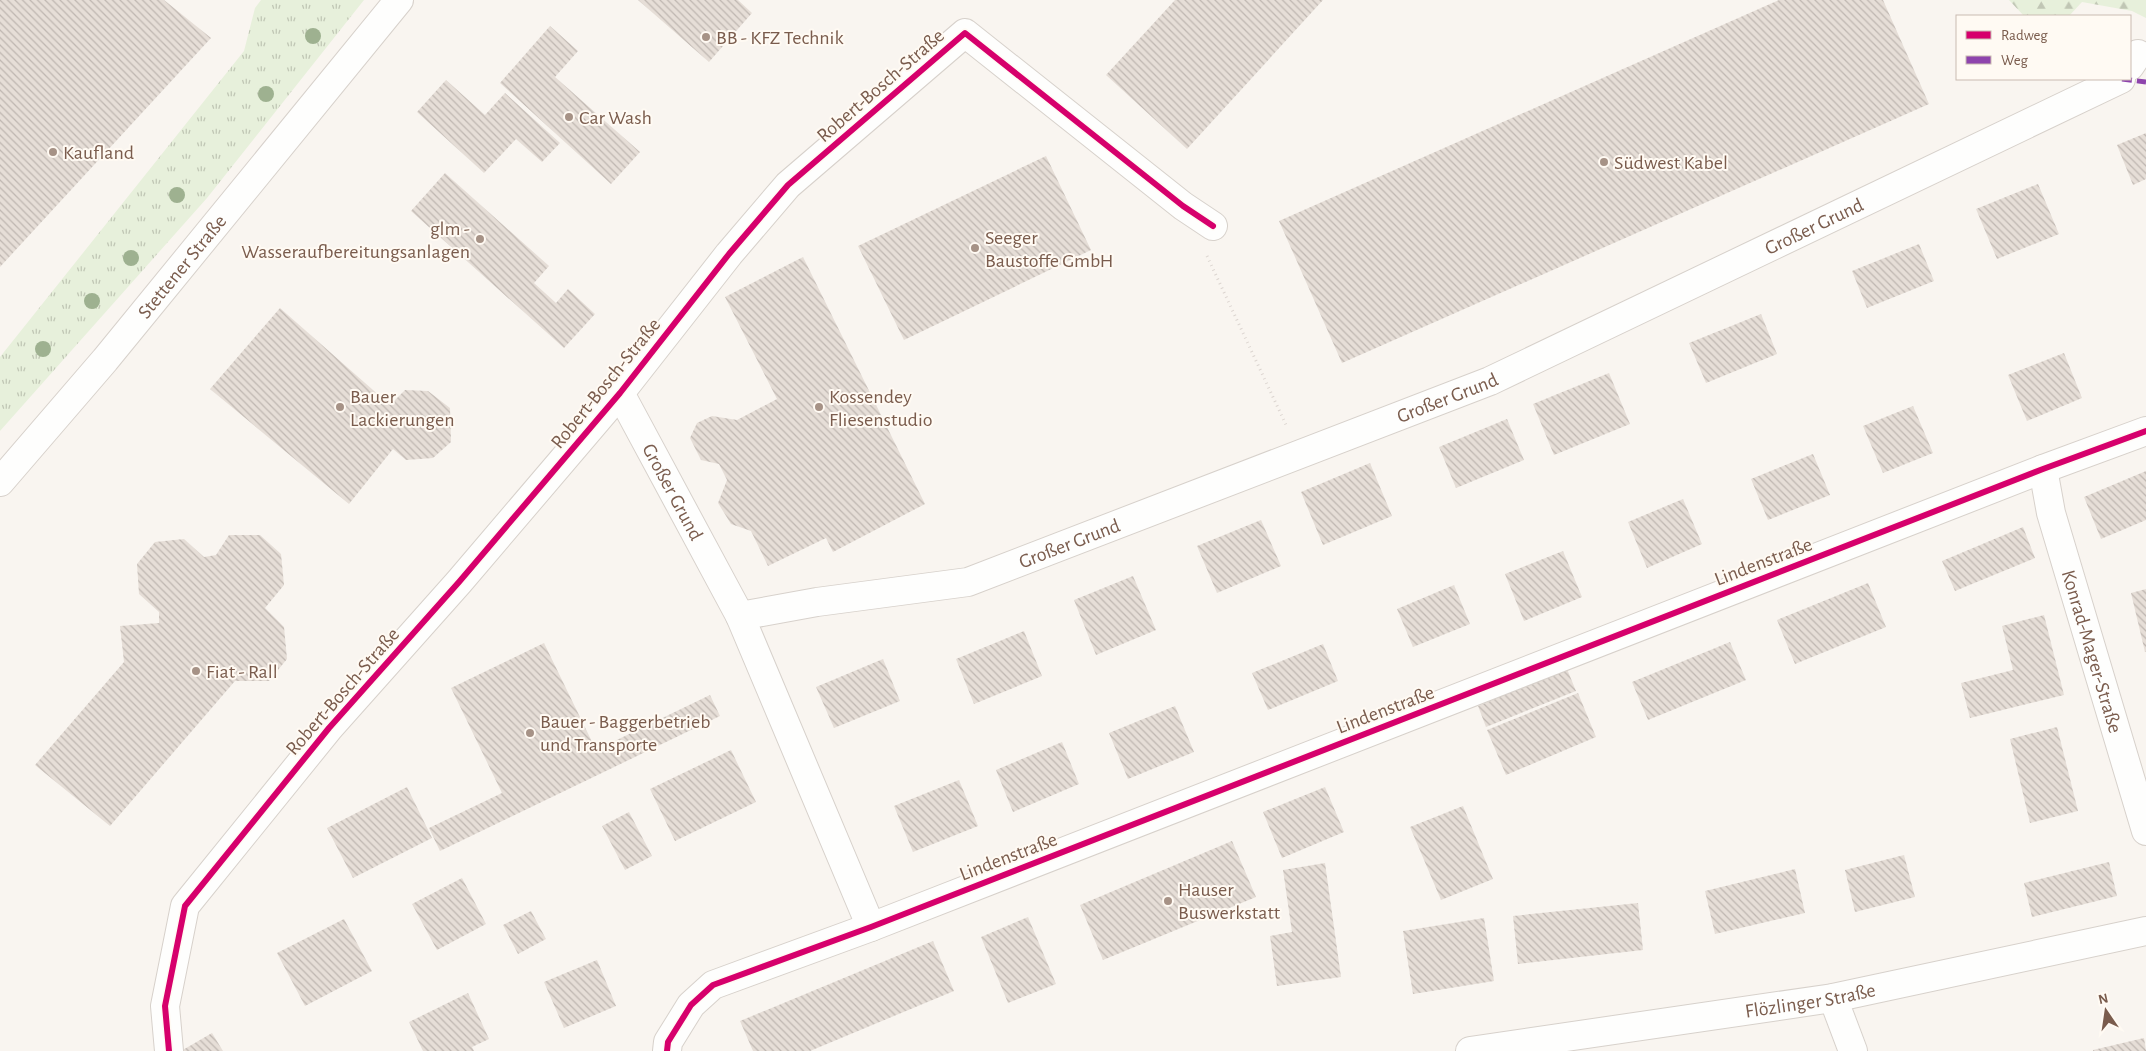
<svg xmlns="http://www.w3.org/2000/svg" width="2146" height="1051" viewBox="0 0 2146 1051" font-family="'Alegreya Sans',sans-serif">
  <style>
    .grass { fill: url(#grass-tufts) }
    .forest { fill: url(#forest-firs) }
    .building { fill: url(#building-back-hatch) }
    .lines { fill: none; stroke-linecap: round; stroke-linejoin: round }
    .minor-casing { stroke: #d7d1cb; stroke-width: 30 }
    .tertiary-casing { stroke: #d7d1cb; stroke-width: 30 }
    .path { stroke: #dcd5d0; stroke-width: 3; stroke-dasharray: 1 4; stroke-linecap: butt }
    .minor { stroke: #fefefd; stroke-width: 28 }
    .tertiary { stroke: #fefefd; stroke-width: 28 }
    .quiet { stroke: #8e44ad; stroke-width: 5; stroke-dasharray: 10 5; stroke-linecap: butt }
    .cycleway-casing { stroke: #fffaf3; stroke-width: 9 }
    .cycleway { stroke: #d6006c; stroke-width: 6 }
    .tree { fill: #9eb190 }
    .poi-dot { fill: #a69286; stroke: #fffaf3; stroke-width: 2 }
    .labels { text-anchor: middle; stroke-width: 4; stroke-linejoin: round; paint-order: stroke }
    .poi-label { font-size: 20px; fill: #7a5c4d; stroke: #fffaf3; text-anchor: start }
    .street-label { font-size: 20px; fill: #7a5c4d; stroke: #fffaf3 }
  </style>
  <defs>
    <pattern id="grass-tufts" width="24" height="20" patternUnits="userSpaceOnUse" patternTransform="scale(1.25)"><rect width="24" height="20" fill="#e7f0db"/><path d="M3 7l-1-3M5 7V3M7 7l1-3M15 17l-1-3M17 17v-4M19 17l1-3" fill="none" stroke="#c0c6b4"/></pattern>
    <pattern id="forest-firs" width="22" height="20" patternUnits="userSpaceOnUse" patternTransform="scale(1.25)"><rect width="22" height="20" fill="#e7f0db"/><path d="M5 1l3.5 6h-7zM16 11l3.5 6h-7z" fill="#c0c6b4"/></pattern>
    <pattern id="building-back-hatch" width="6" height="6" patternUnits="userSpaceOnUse" patternTransform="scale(1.25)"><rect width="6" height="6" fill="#e6ded7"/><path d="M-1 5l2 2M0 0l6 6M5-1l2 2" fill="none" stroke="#bfb7b1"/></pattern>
  </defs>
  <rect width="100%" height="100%" fill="#f9f5f0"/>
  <!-- grass -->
  <path class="grass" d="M261,0h103l-157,198 -207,233v-74l244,-306 11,-43z"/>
  <!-- forest -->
  <path class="forest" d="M2009,0h137v18l-14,-7 -50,-9 -13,14h-45z"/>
  <!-- building -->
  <path class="building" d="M0,0h164l47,38 -211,229z
    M638,0h100l14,13 -43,49z
    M1175,0h148l-136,149 -81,-74z
    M1779,0h104l46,104 -587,259 -63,-142z
    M550,26l28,25 -23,26 85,75 -29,32 -111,-101z
    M446,80l39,35 20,-22 55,50 -18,19 -26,-23 -32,34 -67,-61z
    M2146,133v46l-13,6 -16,-40z
    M1046,156l45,94 -187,90 -46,-94z
    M445,173l104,93 -15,17 22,20 12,-14 27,25 -31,34 -153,-137z
    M2038,184l21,50 -62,25 -21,-50z
    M1919,244l15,37 -67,27 -15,-37z
    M803,257l122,247 -92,48 -7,-14 -58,28 -17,-35 -20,-7 -13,-21 9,-23 -8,-16 -18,-4 -11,-22 7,-15 15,-7 25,4 40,-21 -52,-102z
    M280,308l110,97 15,-15 23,1 22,17 1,34 -18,16 -27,2 -13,-11 -44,55 -139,-115z
    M1761,314l16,40 -71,29 -17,-40z
    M2064,353l18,45 -55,23 -19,-46z
    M1609,373l21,51 -76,31 -21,-51z
    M1913,406l20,47 -50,20 -20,-47z
    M1507,419l17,41 -68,28 -17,-41z
    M1813,454l17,41 -62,25 -17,-41z
    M1370,463l22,53 -69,29 -22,-53z
    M2146,471v49l-45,19 -17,-42z
    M1683,499l19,45 -55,24 -19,-46z
    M1261,520l20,46 -64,27 -20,-47z
    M2023,527l12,31 -80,33 -13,-30z
    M229,535h31l21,19 3,31 -19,23 19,19 3,32 -18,22h-34l-125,145 -75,-61 89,-103 -4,-36 39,-3v-11l-20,-18 -2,-30 18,-22 29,-3 20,18 12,-2z
    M1563,551l19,46 -58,24 -19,-47z
    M1133,576l23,54 -60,25 -22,-55z
    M1868,583l18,44 -91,37 -18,-44z
    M1454,585l16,39 -57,23 -16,-38z
    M2146,589v63h-1l-14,-59z
    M2044,615l20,80 -94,23 -9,-35 52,-13 -11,-44z
    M1024,631l18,45 -68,28 -18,-45z
    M1730,642l16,38 -98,40 -16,-38z
    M544,643l52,107 114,-55 10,21 -280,135 -11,-23 73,-35 -51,-105z
    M1323,644l15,37 -70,29 -16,-37z
    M883,659l17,42 -66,27 -18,-41z
    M1567,669l9,22 -90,36 -8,-21z
    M1578,693l18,44 -90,38 -19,-45z
    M1175,706l19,46 -66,27 -19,-46z
    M2057,727l21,84 -48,12 -20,-84z
    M1062,742l17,42 -66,28 -17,-42z
    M731,750l25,52 -81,39 -25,-52z
    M959,780l19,46 -65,26 -19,-46z
    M407,787l25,51 -79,40 -26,-50z
    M1325,787l19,45 -62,26 -19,-46z
    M1463,806l30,73 -52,21 -31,-73z
    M629,812l23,44 -27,14 -23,-44z
    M1232,841l24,56 -153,63 -23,-55z
    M1904,855l11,42 -60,15 -10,-42z
    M2109,862l8,34 -85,21 -8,-34z
    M1325,863l16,114 -64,9 -7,-50 22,-4 -9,-62z
    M1795,869l10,44 -90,21 -10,-43z
    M462,878l24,46 -49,26 -25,-46z
    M1638,903l5,47 -125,14 -5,-48z
    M531,911l15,28 -28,15 -15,-29z
    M1028,917l28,67 -48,19 -27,-66z
    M1484,918l10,63 -81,13 -10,-63z
    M344,919l28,52 -67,35 -28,-53z
    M933,941l21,50 -144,60h-57l-13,-30z
    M597,960l19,46 -52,22 -20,-46z
    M468,993l21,46 -17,8 2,4h-51l-14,-29z
    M212,1033l11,18h-42z
    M2144,1038l2,13h-53v-1z"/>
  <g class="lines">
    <defs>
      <g id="minor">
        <path d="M2130,66l8,-12"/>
        <path id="s1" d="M620,393l120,223 131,311"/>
        <path id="s2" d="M2043,469l8,44 95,318"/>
        <path id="s3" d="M740,616l77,-14 151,-20 522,-201 631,-302"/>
        <path d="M1833,998l20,53"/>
        <path d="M169,1051l-4,-45 20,-100 144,-178 130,-146 161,-189 109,-139 59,-69 177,-152 218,173 30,20"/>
        <path d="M667,1051l1,-9 23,-37 22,-20 158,-58 1172,-458 103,-38"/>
        <path id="s4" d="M1470,1051l363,-53 313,-67"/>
      </g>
      <g id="tertiary">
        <path id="s5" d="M0,482l105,-122 294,-360"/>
      </g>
    </defs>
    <!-- minor casing -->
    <use href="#minor" class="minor-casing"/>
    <!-- tertiary casing -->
    <use href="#tertiary" class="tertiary-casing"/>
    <!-- path -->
    <path class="path" d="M1207,256l80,171"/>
    <!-- minor -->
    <use href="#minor" class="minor"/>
    <!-- tertiary -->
    <use href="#tertiary" class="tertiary"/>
    <!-- quiet -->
    <path class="quiet" d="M2122,79l24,3"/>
    <defs>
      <path id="cycleway" d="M169,1051l-4,-45 20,-100 144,-178 130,-146 161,-189 109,-139 59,-69 177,-152 218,173 30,20
        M667,1051l1,-9 23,-37 22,-20 158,-58 1172,-458 103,-38"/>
    </defs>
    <!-- cycleway casing -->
    <use href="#cycleway" class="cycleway-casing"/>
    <!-- cycleway -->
    <use href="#cycleway" class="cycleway"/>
  </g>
  <!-- trees -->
  <g class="tree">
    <circle cx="313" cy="36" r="8"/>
    <circle cx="266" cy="94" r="8"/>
    <circle cx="177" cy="195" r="8"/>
    <circle cx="131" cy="258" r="8"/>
    <circle cx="92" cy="301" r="8"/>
    <circle cx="43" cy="349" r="8"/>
  </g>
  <!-- markers -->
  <g class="poi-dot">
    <circle cx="706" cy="37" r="5"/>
    <circle cx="569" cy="117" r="5"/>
    <circle cx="53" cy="152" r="5"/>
    <circle cx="1604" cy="162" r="5"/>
    <circle cx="480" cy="239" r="5"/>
    <circle cx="975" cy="248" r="5"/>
    <circle cx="340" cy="407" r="5"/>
    <circle cx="819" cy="407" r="5"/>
    <circle cx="196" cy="671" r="5"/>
    <circle cx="530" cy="733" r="5"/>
    <circle cx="1168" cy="901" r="5"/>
  </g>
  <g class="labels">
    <!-- poi labels -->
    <g class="poi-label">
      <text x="716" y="44">BB - KFZ Technik</text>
      <text x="579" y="124">Car Wash</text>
      <text x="63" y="159">Kaufland</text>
      <text x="1614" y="169">Südwest Kabel</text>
      <text x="470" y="235" text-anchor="end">glm -<tspan x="470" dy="23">Wasseraufbereitungsanlagen</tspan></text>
      <text x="985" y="244">Seeger<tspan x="985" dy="23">Baustoffe GmbH</tspan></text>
      <text x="350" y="403">Bauer<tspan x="350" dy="23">Lackierungen</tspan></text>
      <text x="829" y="403">Kossendey<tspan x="829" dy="23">Fliesenstudio</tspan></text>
      <text x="206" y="678">Fiat - Rall</text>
      <text x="540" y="728">Bauer - Baggerbetrieb<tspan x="540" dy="23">und Transporte</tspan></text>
      <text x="1178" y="896">Hauser<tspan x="1178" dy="23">Buswerkstatt</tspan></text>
    </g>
    <!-- street labels -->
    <g class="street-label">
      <text transform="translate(880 85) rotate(-41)" y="7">Robert-Bosch-Straße</text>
      <text dy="7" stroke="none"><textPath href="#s3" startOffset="1149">Großer Grund</textPath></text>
      <text dy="7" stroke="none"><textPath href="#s5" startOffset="282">Stettener Straße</textPath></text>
      <text transform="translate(605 383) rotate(-51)" y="7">Robert-Bosch-Straße</text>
      <text dy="7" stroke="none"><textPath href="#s3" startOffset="744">Großer Grund</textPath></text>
      <text dy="7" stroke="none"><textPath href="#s1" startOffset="112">Großer Grund</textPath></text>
      <text dy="7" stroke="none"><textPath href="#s3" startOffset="339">Großer Grund</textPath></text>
      <text transform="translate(1763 561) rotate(-21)" y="7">Lindenstraße</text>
      <text dy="7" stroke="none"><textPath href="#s2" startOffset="189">Konrad-Mager-Straße</textPath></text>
      <text transform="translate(342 691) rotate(-49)" y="7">Robert-Bosch-Straße</text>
      <text transform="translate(1385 709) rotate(-21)" y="7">Lindenstraße</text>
      <text transform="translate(1008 856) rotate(-21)" y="7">Lindenstraße</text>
      <text dy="7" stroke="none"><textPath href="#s4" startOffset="344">Flözlinger Straße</textPath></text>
    </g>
  </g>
  <!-- legend -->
  <rect x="1956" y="15" width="175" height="65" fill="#fffaf3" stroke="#cabbb1"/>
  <rect x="1966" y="31" width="25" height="8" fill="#d6006c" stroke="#cabbb1"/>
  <text x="2001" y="40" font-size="15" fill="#7a5c4d">Radweg</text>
  <rect x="1966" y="56" width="25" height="8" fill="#8e44ad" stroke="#cabbb1"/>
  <text x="2001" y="65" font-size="15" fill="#7a5c4d">Weg</text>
  <!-- north arrow -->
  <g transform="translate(2106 1011) rotate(347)" stroke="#fffaf3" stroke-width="4" paint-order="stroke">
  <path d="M0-4L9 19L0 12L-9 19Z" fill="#7a5c4d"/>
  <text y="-8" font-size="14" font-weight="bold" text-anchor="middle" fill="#7a5c4d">N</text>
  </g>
</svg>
